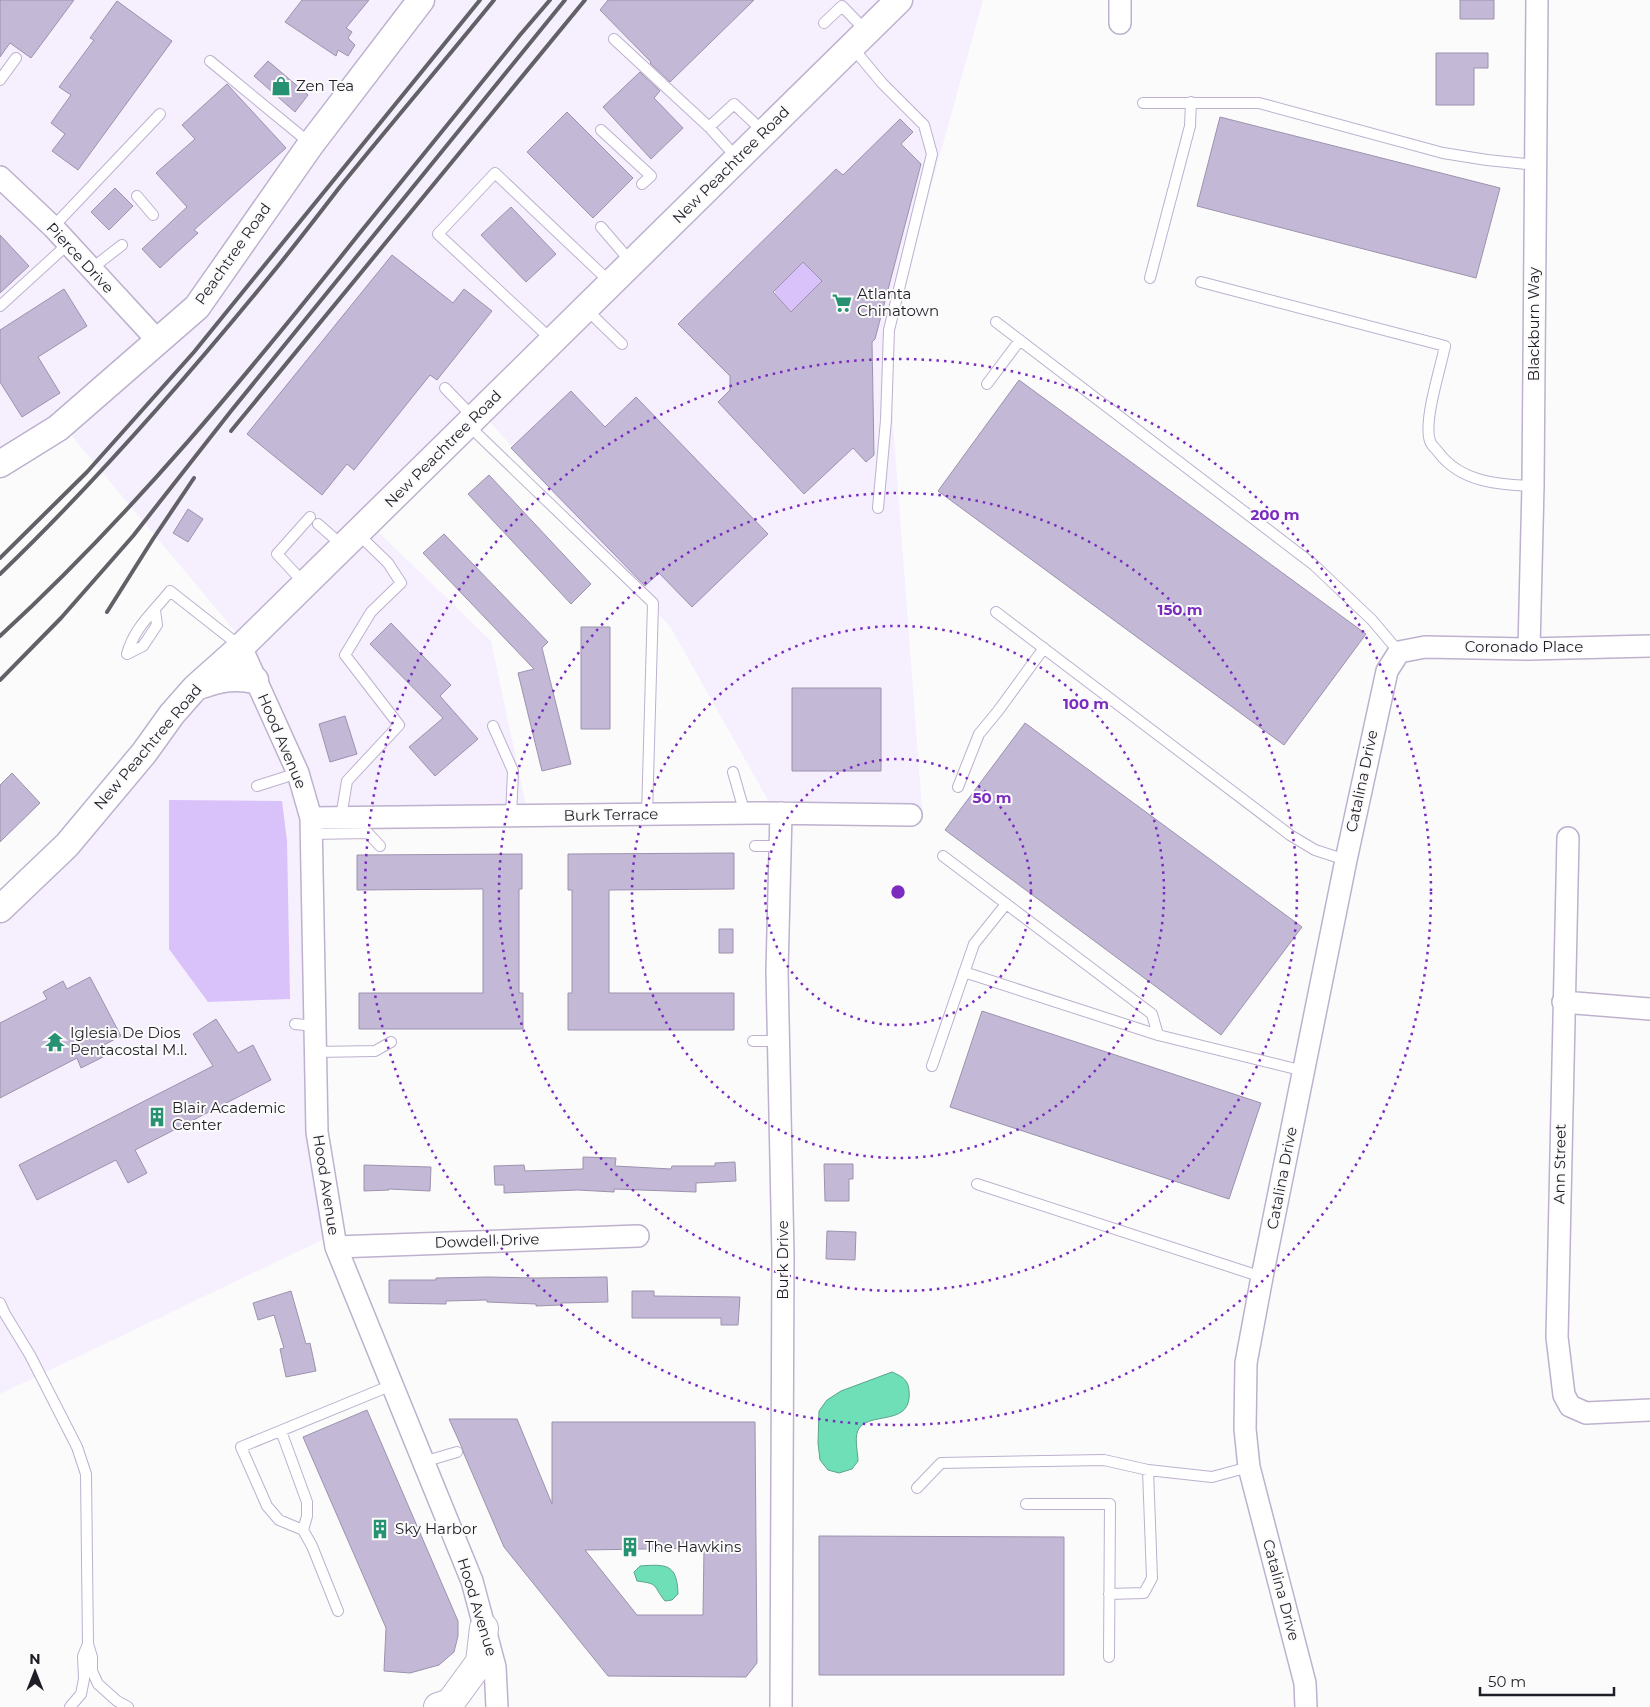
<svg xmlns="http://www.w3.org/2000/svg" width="1650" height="1707" viewBox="0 0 1650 1707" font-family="Montserrat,sans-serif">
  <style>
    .built { fill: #f5effe }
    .green { fill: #d9c2fa }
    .water { fill: #6fdfb7; stroke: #58a58c }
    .building { fill: #c3b8d5; stroke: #9d92ae; fill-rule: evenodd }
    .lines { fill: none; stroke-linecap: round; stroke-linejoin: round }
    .service-casing { stroke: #bdb1ce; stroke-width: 12 }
    .minor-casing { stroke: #bdb1ce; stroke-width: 24 }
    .tertiary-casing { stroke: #bdb1ce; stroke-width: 29 }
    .secondary-casing { stroke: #bdb1ce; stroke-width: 30 }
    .service { stroke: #fff; stroke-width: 10 }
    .minor { stroke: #fff; stroke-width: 21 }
    .tertiary { stroke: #fff; stroke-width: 26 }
    .secondary { stroke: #fff; stroke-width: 28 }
    .rail { stroke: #636168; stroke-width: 4 }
    .ring { fill: none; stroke: #7b2cbf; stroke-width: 2.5; stroke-dasharray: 2.5 5 }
    .labels { text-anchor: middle; stroke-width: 4; stroke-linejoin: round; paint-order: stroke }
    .poi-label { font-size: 15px; fill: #211d27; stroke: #fbfbfb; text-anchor: start }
    .street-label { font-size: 15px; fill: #211d27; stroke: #fbfbfb }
    .centre { fill: #7b2cbf; stroke: #fbfbfb; stroke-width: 2.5 }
    .ring-label { font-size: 15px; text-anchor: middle; font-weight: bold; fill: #7b2cbf; stroke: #fbfbfb; stroke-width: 4; stroke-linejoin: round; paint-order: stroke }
  </style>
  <rect width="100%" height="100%" fill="#fbfbfb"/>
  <!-- built -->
  <path class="built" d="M0,0h983l-96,345 35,464h-149l-102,-181 -194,-221 -114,110 128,124 38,179 -215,-4 10,423 -324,155v-481l245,-270 -180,-215 -65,41z"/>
  <!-- green -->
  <path class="green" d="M803,262l19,19 -31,31 -16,-17v-6z
    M169,800l113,1 5,40 3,158 -82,3 -39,-53z"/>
  <!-- water -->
  <path class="water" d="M892,1372c9,4 16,7 17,18 4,36 -36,22 -49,37 -7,8 -2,24 -2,34l-6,8 -13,4 -11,-3 -8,-10 -2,-17 1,-32 8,-11 14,-9z
    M640,1566c27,-2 37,-2 38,28l-6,6 -7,1c-13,-16 -5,-17 -28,-20l-3,-9z"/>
  <!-- building -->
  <path class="building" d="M0,0h74l-43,58 -21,-15 -10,14z
    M302,0h67l-23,28 6,4 -4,6 7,7 -7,11 -10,-6 -2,6 -51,-34z
    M608,0h146l-84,82 -20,-19 1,-1 -51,-52z
    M1460,0h34v19h-34z
    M117,1l55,40 -94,129 -26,-19 13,-17 -14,-11 20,-28 -12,-8 35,-47 -4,-2z
    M1436,53h52v15h-14v37h-38z
    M268,61l40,34 -13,17 -41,-36z
    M640,72l20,19 -6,7 29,30 -32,31 -48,-52z
    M227,84l59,64 -92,82 4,3 -38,35 -18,-19 45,-42 -31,-34 39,-34 -13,-14z
    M567,112l66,66 -40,40 -66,-66z
    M1220,117l280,71 -24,90 -279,-72z
    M900,119l13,13 -12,12 20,20 -46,175 -3,3 2,113 -8,7 -13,-14 -49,46 -86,-92 12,-12v-14l-52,-52 158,-155 7,6zM803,262l19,19 -31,31 -18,-20z
    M115,188l18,18 -24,24 -18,-18z
    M511,207l45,47 -30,28 -45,-47z
    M0,235l29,31 -29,27z
    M392,255l61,48 11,-14 28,22 -55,69 -7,-5 -76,95 -7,-6 -25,31 -75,-61z
    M64,289l23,37 -49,31 22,36 -38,24 -22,-35v-52z
    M1019,380l347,254 -82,111 -346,-254z
    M571,391l34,36 31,-30 132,137 -76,73 -33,-34 -14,13 -134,-138z
    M489,475l102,109 -20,20 -103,-110z
    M188,509l15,10 -15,23 -15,-9z
    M444,534l104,108 -6,6 29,116 -29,7 -24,-98 16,-4 -111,-116z
    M391,623l60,62 -11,11 38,43 -43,37 -26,-29 34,-29 -73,-74z
    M581,627h29v102h-29z
    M792,688h89v83h-89z
    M345,716l12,38 -27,8 -11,-38z
    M1025,723l277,204 -81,108 -276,-205z
    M12,773l28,30 -40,39v-57z
    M734,853v36l-125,1v103h125v37h-166v-37h4v-103h-4v-36z
    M522,854v35h-3v104h4v36h-164v-36h124v-104l-126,1v-35z
    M719,929h14v24h-14z
    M90,977l31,59 -23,12 5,9 -22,11 -4,-10 -77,40v-75l47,-24 -4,-7 20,-11 4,8z
    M982,1011l279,92 -32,96 -279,-92z
    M216,1019l22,34 15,-8 18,35 -136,70 12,23 -19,10 -12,-23 -79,40 -18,-35 194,-99 -20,-32z
    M583,1157l33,1 -1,8 56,3 1,-3h43v-3l20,-1 1,19 -40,2v9l-82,-3v3l-36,-2 -74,3v-8h-9l-1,-19 30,-1 1,6 58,-2z
    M824,1164h29v15h-4v22h-24z
    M364,1165l67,2 -1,24 -41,-2v1l-25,1z
    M827,1231l29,1 -1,28 -29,-1z
    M488,1277l47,1 72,-1 1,25 -47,1v2l-25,1v-2l-49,-2v-2l-41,1v3l-57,-1v-23h47v-2z
    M291,1291l15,53 4,-1 6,28 -30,6 -6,-28 4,-1 -10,-33 -16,5 -5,-17z
    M632,1291h22v5l86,1 -2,28h-17v-7h-89z
    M367,1410l91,211v15l-4,16 -15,13 -29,8 -26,-2 2,-43 -83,-191z
    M449,1419h68l35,85v-82h203l2,241 -11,14 -138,-1 -104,-129 -40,-93 -1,-4zM704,1548l-1,67h-66l-52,-65z
    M819,1536l245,1v138h-245z"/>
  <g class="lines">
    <defs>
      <path id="service" d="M824,23l18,-17 24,25
        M614,39l95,88 25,-23 30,28
        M852,47l30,36 42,42 8,29 -43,176 -3,90 -8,88
        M210,61l101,83
        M0,80l16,-22
        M1143,103h116l184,50 44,7 48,5
        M709,127l28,31
        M601,130l50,46 -9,8
        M137,196l16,19
        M53,227l107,-113
        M601,227l30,35
        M91,269l31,-24
        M1150,278l40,-152 1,-24
        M1201,282l244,64c-4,21 -22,75 -15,95 1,4 6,8 9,12 22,29 60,32 94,33
        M0,306l68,-62
        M586,309l36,35
        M996,322l318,243 58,55 27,32
        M552,340l-114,-106 57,-61 116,110
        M987,384l33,-44
        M445,388l28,29
        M467,424l186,179 -6,212
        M318,524l25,22
        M304,583l-27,-29 33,-37
        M996,612l294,223 25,15 31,10
        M127,654c8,-28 26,-41 43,-63l70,55
        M127,654l16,-8 14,-21 -2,-15
        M493,726l20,45 -2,45
        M733,772l12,42
        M257,786l41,-13
        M958,787l21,-53 19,-23 46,-63
        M341,817l6,-36 52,-56 -54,-70 26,-43 30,-29 -13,-20 -31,-30
        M311,834l57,-1 12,13
        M755,846h26
        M943,856l209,158 6,21 146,36
        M964,972l194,63
        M295,1024l20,2
        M753,1041h26
        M315,1052l60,-1 16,-9
        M932,1066l42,-122 32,-40
        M977,1184l285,93
        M0,1303l5,11 25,41 47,92 9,27 2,170 4,13v14l6,13 19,17 11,6
        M281,1431l26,71v14l-4,14
        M423,1462l34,-10
        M917,1488l24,-25 163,-3 44,10 64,7 37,-10
        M1026,1504h84l-1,153
        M1109,1594l35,-1 8,-15 -4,-108
        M338,1611l-26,-65 -9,-16 -24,-10 -12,-14 -26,-59 151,-62
        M70,1707l11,-13 3,-15 -1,-23 5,-12"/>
      <path id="minor" d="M1120,23v-23
        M0,177l53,50 105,114
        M241,647l57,126 13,45 6,314 19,115 136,334 23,86 2,40
        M1529,649l4,-163 4,-486
        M311,818l446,-5 154,2
        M1568,838l-11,499 7,58 6,11 16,7 64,-3
        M1563,1002l87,7
        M336,1247l302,-11
        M781,1707l2,-451 -6,-285 4,-158
        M1306,1707l-1,-24 -56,-216 -4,-38 1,-66 16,-86 84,-417 41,-189 12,-19 26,-5 104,2 121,-3"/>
      <path id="tertiary" d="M0,464l58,-36 139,-121 114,-163 110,-144
        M202,685c19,-7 34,-9 53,-5
        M0,909l67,-64 77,-92 28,-39 23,-26 46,-41 658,-647"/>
      <path id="secondary" d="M438,1707l12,-4 30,-41 4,-34"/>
    </defs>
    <!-- service casing -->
    <use href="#service" class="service-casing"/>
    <!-- minor casing -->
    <use href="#minor" class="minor-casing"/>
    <!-- tertiary casing -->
    <use href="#tertiary" class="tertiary-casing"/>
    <!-- secondary casing -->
    <use href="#secondary" class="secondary-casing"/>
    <!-- service -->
    <use href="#service" class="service"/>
    <!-- minor -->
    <use href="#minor" class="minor"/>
    <!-- tertiary -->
    <use href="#tertiary" class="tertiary"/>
    <!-- secondary -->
    <use href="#secondary" class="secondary"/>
    <!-- rail -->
    <path class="rail" d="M231,431l354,-431
      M0,558l87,-86 107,-120 286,-352
      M0,574c100,-96 191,-201 278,-308 21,-26 41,-52 61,-78 51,-63 104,-125 155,-188
      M107,612l46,-73 41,-61
      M0,636c133,-122 247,-261 359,-402 53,-66 107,-132 161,-199l30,-35
      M0,680l61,-62 72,-82 98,-125 334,-411"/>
  </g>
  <!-- distance rings -->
  <g class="ring">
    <circle cx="898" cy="892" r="133"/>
    <circle cx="898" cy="892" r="266"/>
    <circle cx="898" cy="892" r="399"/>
    <circle cx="898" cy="892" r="533"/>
  </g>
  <!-- icons -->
  <defs>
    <symbol id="shop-bare" viewBox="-9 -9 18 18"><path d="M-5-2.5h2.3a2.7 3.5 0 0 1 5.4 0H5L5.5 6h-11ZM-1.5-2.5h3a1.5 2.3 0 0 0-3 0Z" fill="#269271" stroke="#fbfbfb" stroke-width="2.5" paint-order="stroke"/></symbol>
    <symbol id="supermarket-bare" viewBox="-9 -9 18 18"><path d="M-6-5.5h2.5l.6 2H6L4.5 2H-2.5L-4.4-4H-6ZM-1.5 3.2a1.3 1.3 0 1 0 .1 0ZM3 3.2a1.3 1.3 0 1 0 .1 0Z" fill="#269271" stroke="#fbfbfb" stroke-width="2.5" paint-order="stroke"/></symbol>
    <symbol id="temple-bare" viewBox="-9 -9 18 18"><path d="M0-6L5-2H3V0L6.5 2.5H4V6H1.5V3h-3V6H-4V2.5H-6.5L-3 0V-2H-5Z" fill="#269271" stroke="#fbfbfb" stroke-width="2.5" paint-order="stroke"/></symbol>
    <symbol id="building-bare" viewBox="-9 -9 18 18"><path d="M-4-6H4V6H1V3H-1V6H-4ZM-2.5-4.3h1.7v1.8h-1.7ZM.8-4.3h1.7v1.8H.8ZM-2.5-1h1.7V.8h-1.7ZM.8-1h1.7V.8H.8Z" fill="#269271" stroke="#fbfbfb" stroke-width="2.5" paint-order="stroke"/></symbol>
  </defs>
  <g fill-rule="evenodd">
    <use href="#shop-bare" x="267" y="72" width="28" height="28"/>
    <use href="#supermarket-bare" x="828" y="289" width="28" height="28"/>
    <use href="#temple-bare" x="41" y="1028" width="28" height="28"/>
    <use href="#building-bare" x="143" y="1103" width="28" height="28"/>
    <use href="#building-bare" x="366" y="1515" width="28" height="28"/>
    <use href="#building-bare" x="616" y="1533" width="28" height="28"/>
  </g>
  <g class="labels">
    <!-- poi labels -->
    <g class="poi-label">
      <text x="296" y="91">Zen Tea</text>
      <text x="857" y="299">Atlanta<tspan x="857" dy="17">Chinatown</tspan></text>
      <text x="70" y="1038">Iglesia De Dios<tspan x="70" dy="17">Pentacostal M.I.</tspan></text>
      <text x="172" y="1113">Blair Academic<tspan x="172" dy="17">Center</tspan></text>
      <text x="395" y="1534">Sky Harbor</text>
      <text x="645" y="1552">The Hawkins</text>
    </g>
    <!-- street labels -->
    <g class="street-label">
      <text transform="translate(731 165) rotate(-45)" y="5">New Peachtree Road</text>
      <text transform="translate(233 254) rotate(-55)" y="5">Peachtree Road</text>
      <text transform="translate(80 258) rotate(47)" y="5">Pierce Drive</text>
      <text transform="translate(1534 324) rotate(-90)" y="5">Blackburn Way</text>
      <text transform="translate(443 449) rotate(-45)" y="5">New Peachtree Road</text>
      <text x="1524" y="652">Coronado Place</text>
      <text transform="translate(282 741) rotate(67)" y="5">Hood Avenue</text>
      <text transform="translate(148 747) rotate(-50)" y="5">New Peachtree Road</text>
      <text transform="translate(1362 781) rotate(-78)" y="5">Catalina Drive</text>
      <text transform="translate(611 815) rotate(-1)" y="5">Burk Terrace</text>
      <text transform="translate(1560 1164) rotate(-89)" y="5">Ann Street</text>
      <text transform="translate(1282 1178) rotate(-79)" y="5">Catalina Drive</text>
      <text transform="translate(326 1185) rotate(81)" y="5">Hood Avenue</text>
      <text transform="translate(487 1241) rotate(-2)" y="5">Dowdell Drive</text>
      <text transform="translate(783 1260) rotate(-90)" y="5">Burk Drive</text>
      <text transform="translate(1281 1590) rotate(75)" y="5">Catalina Drive</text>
      <text transform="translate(477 1607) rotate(73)" y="5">Hood Avenue</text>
    </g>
  </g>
  <circle cx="898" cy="892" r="8" class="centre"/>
  <g class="ring-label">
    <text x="1275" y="520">200 m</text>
    <text x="1180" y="615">150 m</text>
    <text x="1086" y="709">100 m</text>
    <text x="992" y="803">50 m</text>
  </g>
  <!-- north arrow -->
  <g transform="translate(35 1672)" stroke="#fbfbfb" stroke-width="4" paint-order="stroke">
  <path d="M0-4L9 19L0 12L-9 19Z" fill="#211d27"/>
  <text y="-8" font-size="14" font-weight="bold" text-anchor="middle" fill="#211d27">N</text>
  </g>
  <!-- scale -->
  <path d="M1480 1687v8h134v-8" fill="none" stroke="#211d27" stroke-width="2.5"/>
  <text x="1488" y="1687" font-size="15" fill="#211d27" stroke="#fbfbfb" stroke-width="4" paint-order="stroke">50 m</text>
</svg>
